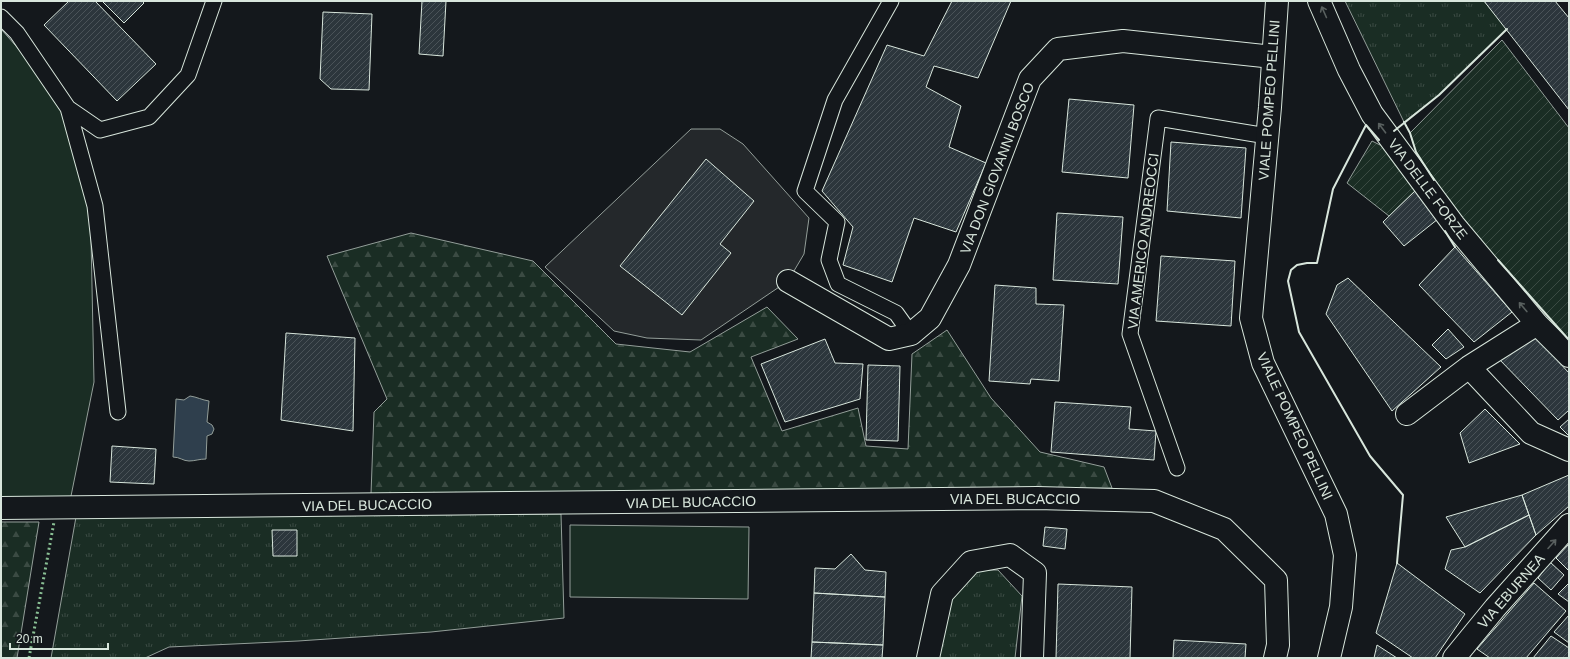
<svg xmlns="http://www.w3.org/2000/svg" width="1570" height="659" viewBox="0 0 1570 659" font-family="Arial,sans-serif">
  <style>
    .grass { fill: url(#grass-tufts); stroke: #939e99 }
    .forest { fill: url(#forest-firs); stroke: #939e99 }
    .garden { fill: url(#garden-furrows); stroke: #939e99 }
    .pitch { fill: #1a2d24; stroke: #939e99 }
    .parking { fill: #24282b; stroke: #939e99 }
    .water { fill: #2f3f4d; stroke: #939e99 }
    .building { fill: url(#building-hatch); stroke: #d8e6dc }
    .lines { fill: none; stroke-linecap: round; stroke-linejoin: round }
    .service-casing { stroke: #d8e6dc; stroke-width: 17 }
    .minor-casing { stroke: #d8e6dc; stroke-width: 24 }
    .tertiary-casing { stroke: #d8e6dc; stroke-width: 24 }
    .service { stroke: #14181c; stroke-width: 15 }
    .minor { stroke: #14181c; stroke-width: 22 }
    .tertiary { stroke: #14181c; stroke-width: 22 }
    .hedge { stroke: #8ac095; stroke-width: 3; stroke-dasharray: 2 3; stroke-linecap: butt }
    .wall { stroke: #d8e6dc; stroke-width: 2 }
    .oneway { stroke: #59605f }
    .labels { text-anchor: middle; stroke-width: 3; stroke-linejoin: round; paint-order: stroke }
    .street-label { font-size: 14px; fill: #d8e6dc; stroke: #14181c }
  </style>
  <defs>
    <pattern id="grass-tufts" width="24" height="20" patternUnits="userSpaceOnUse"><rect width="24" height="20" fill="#1a2d24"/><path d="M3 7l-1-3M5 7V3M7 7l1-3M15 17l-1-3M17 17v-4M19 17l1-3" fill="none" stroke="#3b4b43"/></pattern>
    <pattern id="forest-firs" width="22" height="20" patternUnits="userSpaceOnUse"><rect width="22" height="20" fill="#1a2d24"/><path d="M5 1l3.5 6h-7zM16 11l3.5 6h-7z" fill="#3b4b43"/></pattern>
    <pattern id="garden-furrows" width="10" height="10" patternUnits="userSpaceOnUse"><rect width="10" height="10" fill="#1a2d24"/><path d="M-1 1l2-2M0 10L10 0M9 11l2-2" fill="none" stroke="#3b4b43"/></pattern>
    <pattern id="building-hatch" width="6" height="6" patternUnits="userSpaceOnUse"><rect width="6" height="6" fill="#2c363c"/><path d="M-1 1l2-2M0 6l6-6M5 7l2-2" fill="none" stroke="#4a5358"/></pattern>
  </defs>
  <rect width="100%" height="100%" fill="#14181c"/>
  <!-- grass -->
  <path class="grass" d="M1345,1h139l23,28 -68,66 -35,27z
    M561,514l3,104 -133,14 -133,9 -129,6 -24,11h-94l25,-141z
    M973,570h25l24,26 -7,62h-80l16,-58z"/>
  <!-- forest -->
  <path class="forest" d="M411,233l122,28 83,83 74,8 77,-45 31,32 -47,18 31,74 76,-23 8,38 42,3 4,-95 35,-24 44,68 49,54 64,15 8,21 -741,6 3,-82 13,-13 -60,-143z
    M1,522h38l-22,136h-16z"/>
  <!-- garden -->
  <path class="garden" d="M1502,40l67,88v212l-113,-127 -40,-61 -6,-19z
    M1372,141l8,4 6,-3 30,48 -27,26 -42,-33z"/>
  <!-- pitch -->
  <path class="pitch" d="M1,29l57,65 32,95 4,193 -24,119h-69z
    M570,525l179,2 -1,72 -178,-2z"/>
  <!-- parking -->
  <path class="parking" d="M691,129h29l23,15 66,74 -5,36 -16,27 -87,59 -54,-2 -33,-7 -69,-64z"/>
  <!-- water -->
  <path class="water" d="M190,396c7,1 12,4 19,5l-2,21 5,3 2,4 -2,5 -5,2 -1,23c-7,0 -11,2 -17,2 -6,0 -9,-4 -16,-4l3,-58 8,1z"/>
  <!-- building -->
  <path class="building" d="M69,1h26l61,63 -39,37 -73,-76z
    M102,1h40l2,2 -20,20z
    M422,1h24l-3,55 -24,-2z
    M952,1h59l-33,77 -44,-12 -8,21 35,19 -12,41 37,16 -30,69 -42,-14 -22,64 -49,-17 10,-38 -31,-36 65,-146 37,11z
    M1484,1h71l14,17v92z
    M323,12l49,2 -3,76 -38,-1 -11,-10z
    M1069,99l65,6 -6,73 -66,-6z
    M1171,142l75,6 -5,70 -74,-7z
    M706,159l48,42 -34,43 11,9 -49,62 -62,-49z
    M1416,190l22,29 -34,27 -21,-24z
    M1057,213l66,4 -5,67 -65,-4z
    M1455,247l57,65 -38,30 -55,-57z
    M1161,256l74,5 -4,65 -75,-5z
    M1348,278l93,89 -49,44 -66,-97 11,-29z
    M995,285l41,3v16l28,1 -5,76 -28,-2 -1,5 -41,-3z
    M1448,329l16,18 -18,12 -14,-14z
    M286,333l69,5 -2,93 -72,-11z
    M1533,334l36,39v37l-11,10 -60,-62z
    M825,339l10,24 28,1 -3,35 -75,23 -24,-58z
    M868,365l32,1 -2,75 -32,-1z
    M1055,402l76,5 -2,22 27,2 -2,29 -103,-8z
    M1485,409l35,35 -51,19 -9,-30z
    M1569,419v17l-9,-9z
    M112,446l44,3 -2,35 -44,-2z
    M1569,475v31l-33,29 -14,-40z
    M1522,495l7,20 -64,32 -19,-30z
    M1529,515l7,20 -56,58 -35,-24 6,-19 14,-3z
    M1045,527l22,2 -2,20 -22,-3z
    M272,530h25v26h-24z
    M1569,544v27l-13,-13z
    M851,554l14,16 21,2 -1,25 -71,-4 1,-25 20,1z
    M1550,562l14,13 -13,15 -13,-12z
    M1397,563l68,51 -30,44h-22l-37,-25z
    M1534,583l32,28 -40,47h-36l-13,-9z
    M1569,583v19l-11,-8z
    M1058,584l74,3 -2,71h-74z
    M814,593l71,4 -2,48 -71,-3z
    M1569,615v28l-15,-11z
    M1551,636l18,12v10h-36z
    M1174,640l72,4 -1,14h-72z
    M812,642l71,3 -1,13h-71z
    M1377,645l20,13h-23z"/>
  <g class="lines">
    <defs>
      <path id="service" d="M891,1l-56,99 -30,91 32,31 -8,38 9,24 58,29 15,21
        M1,17l16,16 51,75 27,98 23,206
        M68,108l32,22 49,-13 39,-42 26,-74
        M1177,468l-47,-134 28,-216 109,18"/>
      <path id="minor" d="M1319,1l30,69 23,44 82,111 83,99 32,32
        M788,281l101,58 22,-5 19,-16 29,-53 71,-186 28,-30 65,-8 150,16
        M1469,367l62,66 38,17
        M1407,414l62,-47 68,-43
        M1,508l1036,-10 117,3 70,28 52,51 2,65 -3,13
        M928,658l14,-64 29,-32 39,-7 25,18 -3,85
        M1454,658l41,-50 74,-83"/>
      <path id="tertiary" d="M1277,1l-7,106 -19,211 12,45 73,151 9,41 -4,52 -12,51"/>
    </defs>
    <!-- service casing -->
    <use href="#service" class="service-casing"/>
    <!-- minor casing -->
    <use href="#minor" class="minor-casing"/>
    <!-- tertiary casing -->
    <use href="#tertiary" class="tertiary-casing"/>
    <!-- service -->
    <use href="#service" class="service"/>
    <!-- minor -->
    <use href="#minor" class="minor"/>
    <!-- tertiary -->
    <use href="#tertiary" class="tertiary"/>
    <!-- hedge -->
    <path class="hedge" d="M29,658l25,-136"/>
    <!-- wall -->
    <path class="wall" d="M1404,122l6,11 6,19 18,28
      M1394,131l45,-36 68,-66
      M1379,140l-13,-15 -33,64 -16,74h-10l-10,2 -6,5 -3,11 11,51 71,124 33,39 -6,68
      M1445,231l10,16
      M1498,260l71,80"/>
  </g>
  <!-- one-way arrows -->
  <defs><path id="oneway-shaft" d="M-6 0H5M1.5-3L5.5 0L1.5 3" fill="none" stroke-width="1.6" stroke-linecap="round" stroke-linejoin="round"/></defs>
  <g class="oneway">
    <use href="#oneway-shaft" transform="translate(1324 12) rotate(-114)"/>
    <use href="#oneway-shaft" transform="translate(1382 128) rotate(-127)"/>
    <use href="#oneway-shaft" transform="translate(1523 307) rotate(-130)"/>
    <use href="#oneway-shaft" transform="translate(1552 544) rotate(-48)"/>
  </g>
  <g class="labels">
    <!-- street labels -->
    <g class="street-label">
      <text transform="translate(1269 100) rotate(-86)" y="5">VIALE POMPEO PELLINI</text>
      <text transform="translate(997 168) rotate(-69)" y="5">VIA DON GIOVANNI BOSCO</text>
      <text transform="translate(1428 189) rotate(53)" y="5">VIA DELLE FORZE</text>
      <text transform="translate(1143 241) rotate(-83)" y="5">VIA AMERICO ANDREOCCI</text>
      <text transform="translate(1295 426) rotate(65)" y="5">VIALE POMPEO PELLINI</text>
      <text x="1015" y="504">VIA DEL BUCACCIO</text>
      <text transform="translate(691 502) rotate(-1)" y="5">VIA DEL BUCACCIO</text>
      <text transform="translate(367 505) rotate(-1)" y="5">VIA DEL BUCACCIO</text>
      <text transform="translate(1511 591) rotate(-49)" y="5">VIA EBURNEA</text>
    </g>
  </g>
  <!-- border -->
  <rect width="1570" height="659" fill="none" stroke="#d8e6dc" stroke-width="4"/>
  <!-- scale -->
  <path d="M10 643v6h98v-6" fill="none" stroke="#d8e6dc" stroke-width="2"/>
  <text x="16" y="643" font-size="12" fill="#d8e6dc" stroke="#14181c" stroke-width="3" paint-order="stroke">20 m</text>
</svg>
